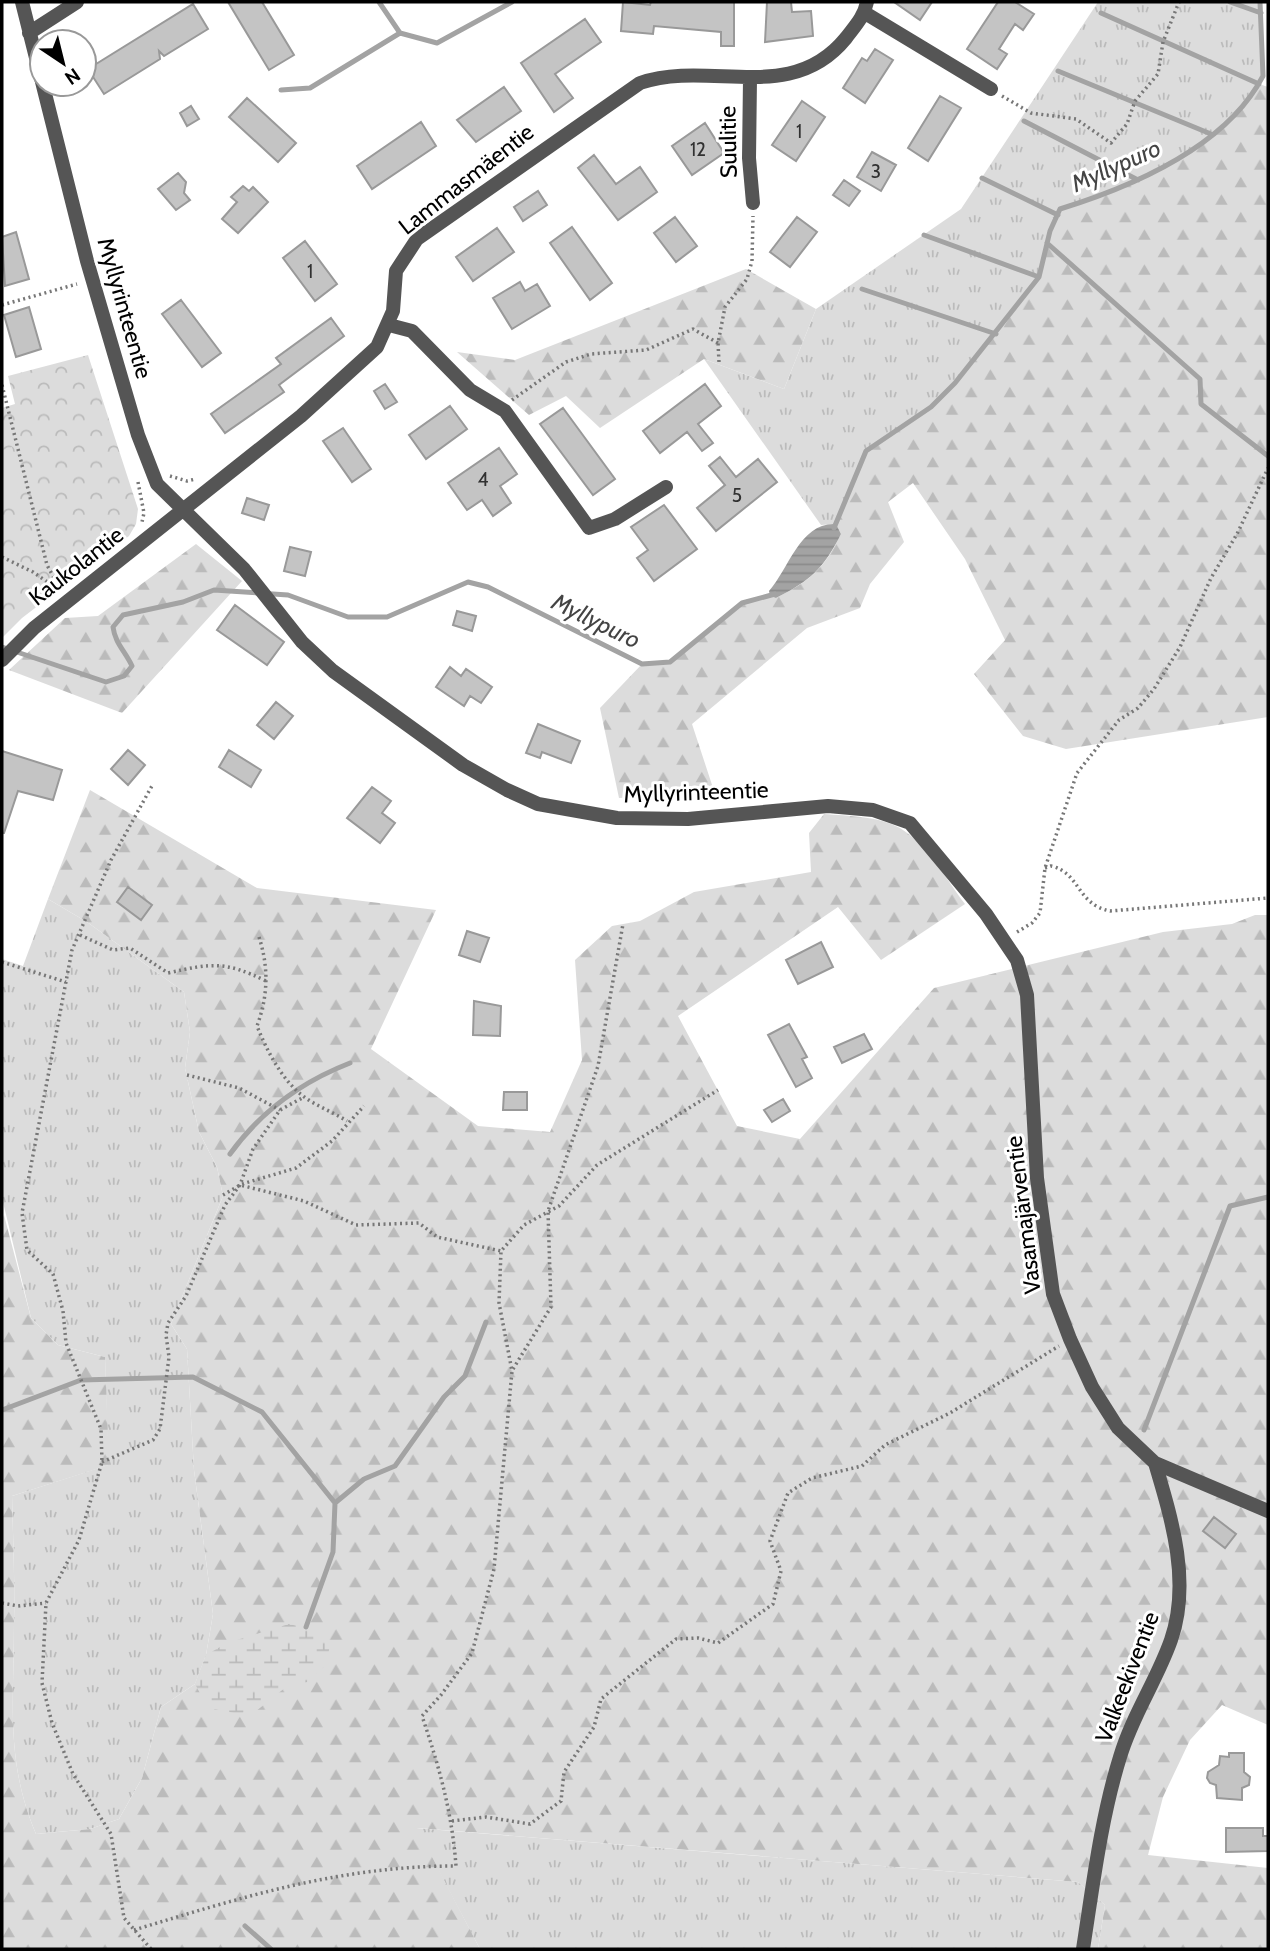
<svg xmlns="http://www.w3.org/2000/svg" width="1270" height="1951" viewBox="0 0 1270 1951" font-family="Cabin,sans-serif">
  <style>
    .grass { fill: url(#grass-tufts) }
    .forest { fill: url(#forest-firs) }
    .wetland { fill: url(#wetland-marsh) }
    .park { fill: url(#park-crowns) }
    .pitch { fill: #dcdcdc }
    .water { fill: url(#water-rules) }
    .lines { fill: none; stroke-linecap: round; stroke-linejoin: round }
    .stream { stroke: #a3a3a3; stroke-width: 5 }
    .building { fill: #c4c4c4; stroke: #999; stroke-width: 2 }
    .path { stroke: #777; stroke-width: 3.5; stroke-dasharray: 2 3.5; stroke-linecap: butt }
    .minor { stroke: #555; stroke-width: 14 }
    .labels { text-anchor: middle; stroke-width: 6; stroke-linejoin: round; paint-order: stroke }
    .number-label { font-size: 19px; fill: #313131 }
    .street-label { font-size: 23px; fill: #000; stroke: #fff }
    .water-label { font-size: 24px; font-style: italic; fill: #444; stroke: #fff }
  </style>
  <defs>
    <pattern id="grass-tufts" width="24" height="20" patternUnits="userSpaceOnUse" patternTransform="scale(1.75)"><rect width="24" height="20" fill="#dcdcdc"/><path d="M3 7l-1-3M5 7V3M7 7l1-3M15 17l-1-3M17 17v-4M19 17l1-3" fill="none" stroke="#bbb"/></pattern>
    <pattern id="forest-firs" width="22" height="20" patternUnits="userSpaceOnUse" patternTransform="scale(1.75)"><rect width="22" height="20" fill="#dcdcdc"/><path d="M5 1l3.5 6h-7zM16 11l3.5 6h-7z" fill="#bbb"/></pattern>
    <pattern id="wetland-marsh" width="20" height="14" patternUnits="userSpaceOnUse" patternTransform="scale(1.75)"><rect width="20" height="14" fill="#dcdcdc"/><path d="M1 5h8M5 5V1M11 12h8M15 12V8" fill="none" stroke="#bbb"/></pattern>
    <pattern id="park-crowns" width="20" height="18" patternUnits="userSpaceOnUse" patternTransform="scale(1.75)"><rect width="20" height="18" fill="#dcdcdc"/><path d="M2 6a3 3 0 1 1 6 0M12 15a3 3 0 1 1 6 0" fill="none" stroke="#bbb"/></pattern>
    <pattern id="water-rules" width="6" height="5" patternUnits="userSpaceOnUse" patternTransform="scale(1.75)"><rect width="6" height="5" fill="#a3a3a3"/><path d="M0 2.5h6" fill="none" stroke="#8b8b8b"/></pattern>
  </defs>
  <rect width="100%" height="100%" fill="#fff"/>
  <!-- grass -->
  <path class="grass" d="M1098,2h162l3,74c-32,62 -101,90 -159,119 -19,10 -37,24 -54,36l-11,46 -43,57 -65,73 -65,44 -30,73 -15,1 -117,-166 80,30 32,-80 145,-100z
    M48,899l39,23 97,70 6,40 -5,36 14,64 18,35 6,29 -52,128 16,25 7,121 19,144 -7,41 -11,29 -34,23 -19,71 -23,41 -29,10 -54,5c-31,-73 -22,-133 -22,-210 1,-43 -1,-86 -2,-128l96,-31 -3,-108 -47,-12 -27,-27 -29,-120v-239l21,7z
    M416,1828l662,54 27,23 -7,44h-618z"/>
  <!-- forest -->
  <path class="forest" d="M1259,84l9,3v630l-202,32 -43,-13 -49,-62 31,-34 -40,-81 -52,-76 -25,19 16,40 -34,42 -10,24 -53,20 -115,96 23,70 -96,4 -19,-90 42,-44 28,-2 72,-59 28,-7 6,2c34,-17 48,-29 65,-64l-5,-10 30,-73 65,-44 24,-24 84,-106 11,-46 10,-22c86,-27 140,-56 199,-125z
    M746,269l70,40 -32,80 -80,-30 -104,69 -34,-32 -37,19 -72,-63 58,8z
    M196,544l46,37 -120,132 -113,-43 56,-52 33,-2z
    M90,790l167,98 179,22 -65,139 107,77 72,6 32,-72 -7,-100 37,-34 28,-5 54,-29 117,-20 -2,-39 15,-19c24,2 54,2 76,14 28,17 46,51 65,76l-84,56 -43,-53 -160,109 59,110 63,13 134,-151 229,-56 69,-8 23,-9h13v810l-46,-20 -32,35 -27,57 -15,58 120,13v81h-170l7,-44 -27,-23 -661,-54 63,121h-478v-729l2,-5 27,103 27,27 47,12 4,108 -97,31c1,43 3,85 2,128 0,77 -9,137 22,210l54,-5 29,-10 23,-41 19,-71 34,-23 11,-29 7,-41 -19,-144 -7,-121 -16,-25 52,-128 -6,-29 -18,-35 -14,-64 5,-36 -6,-40 -97,-70 -39,-23z"/>
  <!-- wetland -->
  <path class="wetland" d="M289,1624l33,8 8,13 -4,20 -19,17 -21,5 -36,29 -42,-8 -13,-24 11,-29 21,-12z"/>
  <!-- park -->
  <path class="park" d="M88,355l50,154 -2,15 -7,12 -107,82 -20,20v-230l13,-4 -7,-28z"/>
  <!-- pitch -->
  <path class="pitch" d="M12,447l12,44 -22,6v-47z"/>
  <!-- water -->
  <path class="water" d="M836,524l5,10c-17,34 -31,47 -65,64l-6,-2 -1,-5c20,-22 31,-69 67,-67z"/>
  <g class="lines">
    <!-- stream -->
    <path class="stream" d="M379,2l21,31 37,10 75,-41
      M1230,2l31,11
      M1101,13l158,71
      M1058,71l153,63
      M281,90l29,-2 90,-55
      M1024,121l114,59
      M982,178l76,37
      M924,235l115,42
      M1047,243l153,136 1,25 67,52
      M862,289l134,45
      M834,528l32,-77 65,-44 24,-24 84,-106 11,-46 10,-22c71,-22 166,-62 203,-133l-3,-74
      M2,647l104,35 18,-6 8,-10c-7,-15 -17,-23 -19,-39l10,-12 60,-13 31,-12 74,5 60,22h39l81,-35 20,5 154,77 28,-2 72,-59 33,-9
      M230,1154c31,-43 71,-72 120,-91
      M2,1410l79,-30 112,-3 69,35 73,91 -2,49 -27,75
      M1144,1430l86,-224 38,-9
      M335,1503l29,-24 31,-13 49,-69 21,-21 21,-54
      M245,1926l26,23"/>
  </g>
  <!-- building -->
  <path class="building" d="M228,2h34l32,53 -25,15z
    M623,2l27,3 1,-3h83v44h-13v-14l-67,-6 -1,8 -32,-3z
    M767,2h24l1,10 19,-1 2,25 -48,6z
    M894,2h38l-12,18z
    M998,2h17l19,12 -11,16 -8,-6 -16,25 8,5 -10,15 -30,-20z
    M193,4l15,25 -44,27 -5,-5 1,8 -56,35 -16,-25z
    M585,19l16,23 -46,32 18,24 -19,14 -33,-49z
    M875,49l18,11 -28,43 -22,-15 19,-30 5,3z
    M504,87l17,24 -45,31 -19,-22z
    M940,96l21,12 -33,53 -20,-13z
    M247,98l49,45 -18,19 -49,-45z
    M802,101l23,16 -29,44 -24,-16z
    M191,106l8,13 -12,7 -7,-13z
    M421,122l15,24 -64,43 -15,-23z
    M705,123l19,30 -32,22 -20,-29z
    M872,152l24,13 -15,26 -24,-14z
    M594,155l22,29 24,-17 17,25 -39,28 -40,-52z
    M178,173l8,9 -2,11 6,7 -14,10 -18,-21z
    M844,180l16,11 -11,15 -16,-11z
    M243,186l6,5 4,-4 15,15 -30,31 -16,-14 15,-17 -6,-5z
    M538,191l9,14 -24,16 -9,-14z
    M675,217l22,29 -21,16 -22,-29z
    M797,217l20,15 -27,35 -20,-15z
    M572,227l40,56 -22,17 -40,-57z
    M497,228l17,24 -41,29 -17,-24z
    M16,232l13,47 -24,7 -3,-49z
    M305,241l32,43 -22,17 -32,-43z
    M520,282l5,9 12,-7 13,22 -38,23 -19,-31z
    M181,300l40,53 -19,14 -40,-53z
    M29,307l12,42 -25,8 -12,-42z
    M331,318l13,18 -65,49 5,7 -59,41 -14,-19 70,-50 -5,-6z
    M385,384l12,18 -12,7 -11,-18z
    M705,384l16,22 -23,18 15,19 -11,8 -15,-19 -27,21 -17,-22z
    M450,406l17,23 -41,30 -17,-24z
    M563,408l52,71 -22,16 -53,-71z
    M343,428l28,41 -19,13 -29,-41z
    M499,448l18,26 -17,12 11,17 -18,13 -11,-16 -15,10 -19,-27z
    M720,457l16,20 22,-18 19,23 -61,49 -19,-23 28,-23 -16,-19z
    M247,498l22,7 -5,15 -22,-7z
    M664,505l33,44 -43,32 -17,-23 11,-8 -17,-23z
    M290,547l21,5 -6,24 -21,-5z
    M235,605l49,37 -17,23 -50,-35z
    M457,611l19,5 -4,15 -19,-6z
    M450,667l11,9 5,-7 26,18 -11,16 -11,-7 -6,10 -28,-19z
    M276,702l17,14 -19,23 -17,-14z
    M538,724l42,17 -9,22 -29,-11 -2,6 -14,-5z
    M128,750l17,15 -17,20 -17,-16z
    M229,750l32,20 -10,17 -32,-20z
    M2,751l60,19 -9,30 -35,-9 -14,42h-2z
    M372,787l19,14 -9,12 13,10 -15,20 -33,-25z
    M128,887l24,18 -11,15 -24,-18z
    M467,931l22,7 -9,24 -21,-7z
    M821,942l12,25 -35,17 -12,-24z
    M474,1001l27,5 -1,30 -27,-1z
    M789,1024l18,33 -5,2 10,19 -16,9 -28,-52z
    M864,1034l8,15 -30,14 -8,-16z
    M504,1092h23v18h-24z
    M783,1099l7,12 -18,11 -8,-12z
    M1214,1517l22,17 -11,14 -22,-17z
    M1229,1753h15v19l6,5 -1,8 -7,3v12l-25,-2 -1,-13 -6,-2 -3,-5 1,-6 11,-7 1,-9 9,1z
    M1226,1828h37v8h5v15l-42,1z"/>
  <g class="lines">
    <!-- path -->
    <path class="path" d="M1002,96l29,17 45,6 35,24 16,-19 8,-23 23,-27 5,-32 16,-40
      M2,305l75,-21
      M719,362l-1,-19 7,-36 22,-28 5,-18 1,-45
      M2,385l45,180 13,24
      M512,400l54,-38 25,-8 55,-4 47,-21 25,14
      M170,476l17,5 9,-2
      M138,482l6,31 -2,9
      M2,557l31,15 26,18
      M1045,868l6,-2c30,7 25,38 59,45l158,-13
      M1017,932l15,-9 8,-10 5,-45 32,-95 42,-53 19,-12 16,-19 26,-42 31,-69 26,-44 31,-66
      M80,935l33,15 17,-2 38,25c44,-10 57,-12 98,8
      M259,937c10,31 9,59 -2,89 10,25 25,54 46,70 13,10 30,16 44,25
      M2,962l64,20
      M187,1075l52,13 41,22
      M242,1184l54,-16 36,-27 32,-35
      M223,1195l17,-10 64,16 52,24 63,-2 18,14 64,14
      M513,1369l38,-62 -3,-96 50,-145 25,-142
      M102,1462l51,-22 7,-11 9,-72 -3,-22 2,-12 18,-27 39,-91 15,-20 13,-36 27,-39 24,-13
      M2,1603l16,3 28,-3
      M452,1821l34,-4 44,7 31,-23 3,-29 30,-45 7,-28 75,-60 22,-1 20,5 55,-39 8,-33 -11,-30 18,-48 24,-15 50,-12 23,-21 65,-32 109,-67
      M134,1930c109,-33 206,-64 322,-64 -4,-54 -17,-100 -34,-150l19,-21 31,-42 22,-84 18,-198 -13,-68 2,-52 23,-26 35,-19 38,-41 121,-75
      M151,1949l-27,-31 -13,-84 -38,-60 -21,-51 -10,-40 4,-80 33,-63 23,-78 -1,-33 -35,-86 -3,-32 -10,-37 -26,-24 -5,-37 50,-263 39,-90 42,-76"/>
    <!-- minor -->
    <path class="minor" d="M22,2l65,259 51,174 19,49 87,85 58,73 31,29 130,94 44,25 31,14 79,14 71,1 140,-13 45,4 37,13 76,91 31,46 10,35 10,183 16,116 17,45 22,48 26,41 37,35 113,48
      M865,13l126,76
      M29,33l48,-31
      M750,79l-1,79 4,45
      M389,325l23,6 58,59 35,21 84,117 26,-9 51,-32
      M2,660l32,-32 267,-212 76,-69 16,-36 3,-40 21,-32 223,-156c70,-24 151,23 206,-45 9,-12 18,-21 21,-36
      M1083,1949c10,-64 18,-131 37,-192 12,-41 37,-77 51,-117 20,-58 1,-120 -16,-177"/>
  </g>
  <g class="labels">
    <!-- number labels -->
    <g class="number-label">
      <text x="799" y="138">1</text>
      <text x="698" y="156">12</text>
      <text x="876" y="178">3</text>
      <text x="310" y="278">1</text>
      <text x="483" y="486">4</text>
      <text x="737" y="502">5</text>
    </g>
    <!-- street labels -->
    <g class="street-label">
      <text transform="translate(728 142) rotate(-91)" y="8">Suulitie</text>
      <text transform="translate(466 179) rotate(-38)" y="8">Lammasmäentie</text>
      <text transform="translate(125 308) rotate(74)" y="8">Myllyrinteentie</text>
      <text transform="translate(76 566) rotate(-38)" y="8">Kaukolantie</text>
      <text transform="translate(696 792) rotate(-2)" y="8">Myllyrinteentie</text>
      <text transform="translate(1023 1215) rotate(-97)" y="8">Vasamajärventie</text>
      <text transform="translate(1127 1677) rotate(-69)" y="8">Valkeekiventie</text>
    </g>
    <!-- water labels -->
    <g class="water-label">
      <text transform="translate(1116 166) rotate(-24)" y="8">Myllypuro</text>
      <text transform="translate(596 621) rotate(26)" y="8">Myllypuro</text>
    </g>
  </g>
  <!-- border -->
  <rect width="1270" height="1951" fill="none" stroke="#000000" stroke-width="7"/>
  <!-- north arrow -->
  <g transform="translate(63 63) rotate(145)"><circle r="33" fill="#ffffff" stroke="#999999" stroke-width="2"/>
  <path d="M0-5L12 26L0 18L-12 26Z" fill="#000000"/>
  <text y="-10" font-size="19" font-weight="bold" text-anchor="middle" fill="#000000">N</text>
  </g>
</svg>
